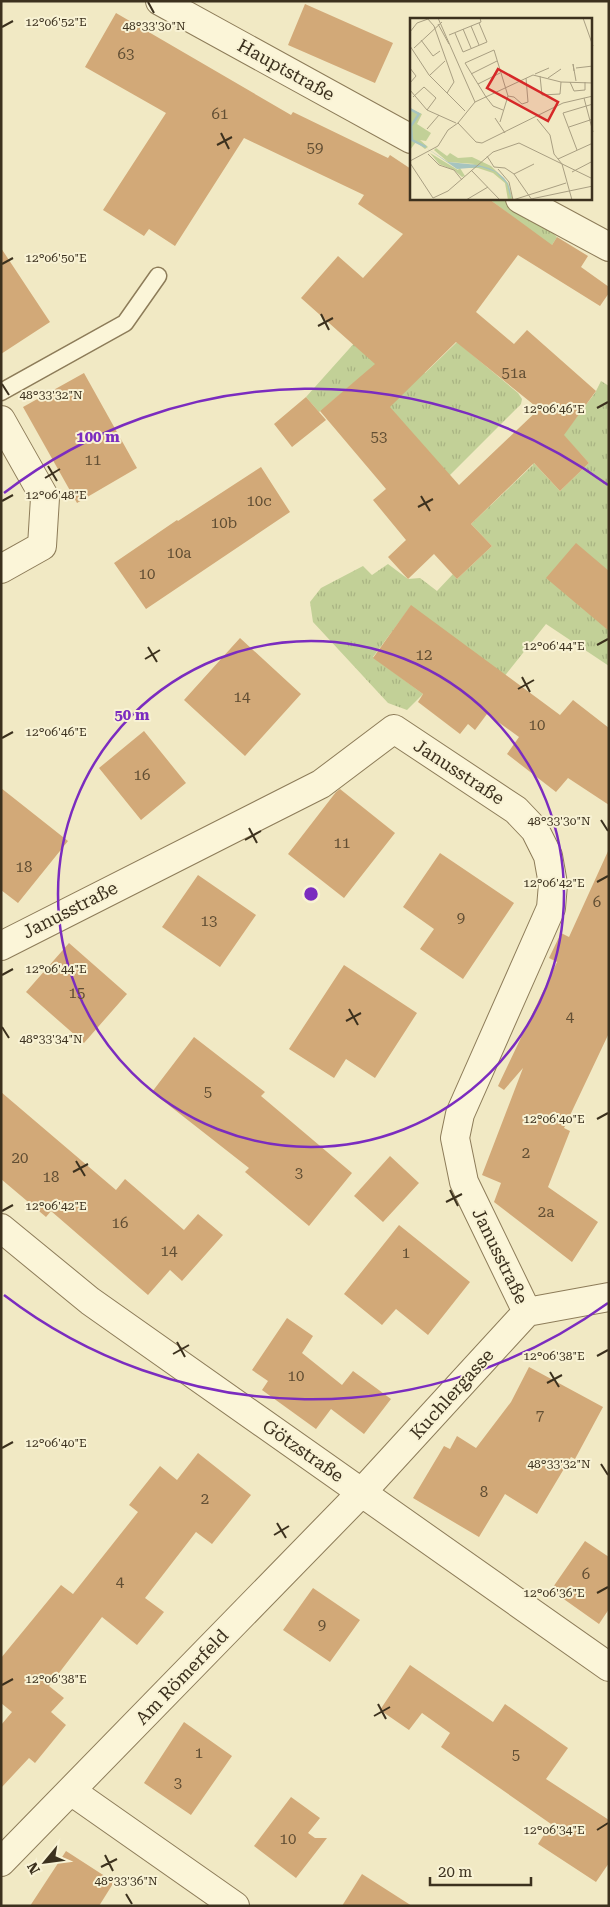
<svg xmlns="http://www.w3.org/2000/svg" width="610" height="1907" viewBox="0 0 610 1907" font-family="'Roboto Serif',serif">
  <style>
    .grass { fill: url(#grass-tufts) }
    .building { fill: #d2a978; fill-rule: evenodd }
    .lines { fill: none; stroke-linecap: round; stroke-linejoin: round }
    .service-casing { stroke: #8d7c59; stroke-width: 19 }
    .minor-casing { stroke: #8d7c59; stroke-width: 30 }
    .tertiary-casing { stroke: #8d7c59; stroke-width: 30 }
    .service { stroke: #fbf5d8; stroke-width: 16 }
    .minor { stroke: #fbf5d8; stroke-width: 28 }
    .tertiary { stroke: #fbf5d8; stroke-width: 28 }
    .ticks { fill: none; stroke: #3c311e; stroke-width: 2 }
    .ring { fill: none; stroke: #7b2cbf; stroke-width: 2.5 }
    .labels { text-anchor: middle; stroke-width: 4; stroke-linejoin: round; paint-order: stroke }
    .number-label { font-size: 15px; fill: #624f34 }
    .street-label { font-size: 18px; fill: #3c311e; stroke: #f8f2d4 }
    .inset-river { fill: none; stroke: #a6c4bf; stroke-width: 2.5 }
    .inset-road { fill: none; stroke: #a99f82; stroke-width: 1 }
    .view { fill: #d62828; fill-opacity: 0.15; stroke: #d62828; stroke-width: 2.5 }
    .inset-edge { fill: none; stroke: #3c311e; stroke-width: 2.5 }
    .ticks-label { font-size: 12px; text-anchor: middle; fill: #3c311e; stroke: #f8f2d4; stroke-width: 4; stroke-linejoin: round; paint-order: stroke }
    .centre { fill: #7b2cbf; stroke: #f8f2d4; stroke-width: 2.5 }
    .ring-label { font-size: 15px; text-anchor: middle; font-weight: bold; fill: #7b2cbf; stroke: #f8f2d4; stroke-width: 4; stroke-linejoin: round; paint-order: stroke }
  </style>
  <defs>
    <pattern id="grass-tufts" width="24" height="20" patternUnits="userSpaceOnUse" patternTransform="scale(1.25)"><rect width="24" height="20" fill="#c2d097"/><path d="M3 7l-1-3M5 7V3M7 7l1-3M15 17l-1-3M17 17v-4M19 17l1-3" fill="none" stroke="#a8b382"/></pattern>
  </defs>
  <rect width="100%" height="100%" fill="#f1e9c4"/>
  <!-- grass -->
  <path class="grass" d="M489,199h13l49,32 6,6 -12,19 -32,-39z
    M374,321l51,52 32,-31 61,51 4,6 -1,5 -103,103 -56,-131 -43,36 -13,-15z
    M601,381l8,5v280l-63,-42 -51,64 -84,-82 -38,51 50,37 -16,16 -19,-7 -75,-81 -3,-20 11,-14 42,-22 9,9 16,-11 20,15 12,-1 17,13 16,-17 4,5 35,-33 -21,-22 62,-59 -2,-5 29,31 29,-28 -26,-28 32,-42z"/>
  <!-- building -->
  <path class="building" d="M305,4l88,39 -18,40 -87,-38z
    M116,13l175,102 2,-3 95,46 2,-3 21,14v30h78l63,46 5,-8 31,19 -7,11 28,20v6l-9,13 -82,-51 -42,57 38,32 13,-14 69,61 -32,44 25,28 -29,28 -26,-28 -63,61 21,22 -35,33 -23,-25 -26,25 -20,-22 18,-17 -33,-40 13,-11 -66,-78 55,-47 -74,-66 37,-42 25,22 40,-44 -45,-30 6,-9 -120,-57 -69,108 -26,-17 -5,7 -41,-26 63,-97 -81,-46zM456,342l83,67 -80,76 -69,-78z
    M1,248l49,74 -49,32z
    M84,373l53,95 -60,35 -54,-96z
    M306,397l20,23 -34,27 -18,-23z
    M261,467l29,45 -144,97 -32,-46 63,-43 1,1z
    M576,543l33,28v60l-63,-53z
    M411,605l149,110 13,-15 36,28v77l-41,-27 -12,14 -49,-38 12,-17 -32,-23 -12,16 -7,-6 -8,10 -42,-32 5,-8 -50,-36z
    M240,638l61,56 -56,62 -61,-56z
    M144,731l42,52 -45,37 -42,-52z
    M1,788l67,53 -50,62 -17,-13z
    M340,789l55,44 -51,65 -56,-44 48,-62z
    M609,849v184l-45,95 6,3 -22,56 50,35 -26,40 -78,-60 7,-19 -19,-8 41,-107 -19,22 -6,-4 59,-124 -8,-4 12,-25 8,4z
    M440,853l74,50 -51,76 -43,-30 14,-20 -31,-22z
    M198,875l58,40 -36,52 -58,-40z
    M69,943l58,51 -43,49 -58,-51z
    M344,965l73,48 -42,65 -29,-19 -12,19 -45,-29z
    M194,1037l71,55 -4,4 91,77 -43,53 -64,-54 4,-4 -97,-76z
    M1,1092l115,98 9,-11 59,51 14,-16 25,21 -41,46 -12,-11 -22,25 -97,-84 -5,6 -45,-38z
    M390,1156l29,27 -36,39 -29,-26z
    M399,1225l71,57 -42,53 -32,-26 -14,16 -38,-31z
    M287,1318l26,18 -11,17 40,32 11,-14 38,28 -27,35 -33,-25 -15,20 -54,-39 6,-9 -16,-11z
    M529,1367l74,40 -28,52 -4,-2 -34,57 -32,-20 -26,43 -66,-39 31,-52 6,3 7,-13 19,12 35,-46z
    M198,1453l53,42 -39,49 -16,-12 -51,66 19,14 -27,33 -35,-28 -53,69 15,12 -13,14 15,13 -31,38 -6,-5 -28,30v-63l11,-13 -11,-9v-45l60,-73 12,9 65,-82 -9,-7 31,-39 17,14z
    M585,1541l24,16v52l-10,15 -48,-34z
    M313,1588l47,32 -30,42 -47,-32z
    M410,1665l83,57 12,-18 63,44 -22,31 63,41v43l-13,19 -58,-38 13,-20 -110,-77 9,-14 -28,-20 -13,17 -29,-20z
    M184,1722l48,34 -41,59 -47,-32z
    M291,1797l29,21 -12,15 7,5h12l-31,40 -42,-32z
    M66,1851l48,31 -15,24h-69z
    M362,1874l50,32h-70z"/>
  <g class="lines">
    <defs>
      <path id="service" d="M1,392l124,-69 33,-47"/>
      <path id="minor" d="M1,420l44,78 -3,48 -41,23
        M1,946l320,-162 73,-55 122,81 19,20 13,26 5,28 -2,24 -91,206 -5,24 9,44 63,130
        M1,1228l89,73 519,366
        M71,1791l164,115
        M1,1862l361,-370 165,-180 82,-15"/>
      <path id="tertiary" d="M160,1l251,138
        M520,199l89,48"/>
    </defs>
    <!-- service casing -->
    <use href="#service" class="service-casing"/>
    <!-- minor casing -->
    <use href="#minor" class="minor-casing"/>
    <!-- tertiary casing -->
    <use href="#tertiary" class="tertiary-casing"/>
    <!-- service -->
    <use href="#service" class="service"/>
    <!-- minor -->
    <use href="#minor" class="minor"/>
    <!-- tertiary -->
    <use href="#tertiary" class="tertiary"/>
  </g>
  <!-- ticks -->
  <path class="ticks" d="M148,2l6,11M2,27l11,-6M221,133l8,16M217,145l15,-8M2,264l11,-6M321,314l8,16M318,326l15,-8M2,384l7,11M597,408l11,-6M48,466l9,15M45,478l15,-9M421,496l9,15M2,501l11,-6M418,507l15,-8M597,645l11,-6M148,647l9,15M145,659l15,-9M522,677l8,15M518,689l16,-9M2,738l11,-6M601,820l7,11M249,828l8,15M245,840l16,-9M597,882l11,-6M2,975l11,-6M349,1009l9,16M346,1021l15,-8M2,1027l7,11M597,1119l11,-6M76,1161l9,15M73,1172l15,-8M450,1190l8,16M446,1202l16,-8M2,1211l11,-6M177,1342l8,15M173,1354l16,-9M597,1356l11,-6M550,1372l9,15M547,1383l15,-8M2,1448l11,-6M601,1464l7,11M277,1523l9,15M274,1535l15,-9M597,1593l11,-6M2,1685l11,-6M378,1704l8,15M374,1716l16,-9M597,1830l11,-7M105,1855l8,16M101,1867l16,-8M126,1894l6,10"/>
  <!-- distance rings -->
  <g class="ring">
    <circle cx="311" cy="894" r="253"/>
    <path d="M608 1303A505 505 0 0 1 4 1295M4 493A505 505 0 0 1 608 485"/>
  </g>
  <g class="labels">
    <!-- number labels -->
    <g class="number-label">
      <text x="126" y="59">63</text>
      <text x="220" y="119">61</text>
      <text x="315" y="153">59</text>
      <text x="514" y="378">51a</text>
      <text x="379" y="442">53</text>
      <text x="93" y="465">11</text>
      <text x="259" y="506">10c</text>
      <text x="224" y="528">10b</text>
      <text x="179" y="558">10a</text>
      <text x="147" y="579">10</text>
      <text x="424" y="660">12</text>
      <text x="242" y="702">14</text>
      <text x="537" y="730">10</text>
      <text x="142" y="780">16</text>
      <text x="342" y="848">11</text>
      <text x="24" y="872">18</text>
      <text x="597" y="907">6</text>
      <text x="461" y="923">9</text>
      <text x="209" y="926">13</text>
      <text x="77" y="998">15</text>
      <text x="570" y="1022">4</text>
      <text x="208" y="1097">5</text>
      <text x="526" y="1158">2</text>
      <text x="20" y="1163">20</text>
      <text x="299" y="1178">3</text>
      <text x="51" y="1182">18</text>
      <text x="546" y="1217">2a</text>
      <text x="120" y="1228">16</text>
      <text x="169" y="1256">14</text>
      <text x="406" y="1258">1</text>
      <text x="296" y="1381">10</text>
      <text x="540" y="1420">7</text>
      <text x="484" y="1497">8</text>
      <text x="205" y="1504">2</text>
      <text x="586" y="1579">6</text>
      <text x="120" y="1587">4</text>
      <text x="322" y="1630">9</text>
      <text x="199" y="1758">1</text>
      <text x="516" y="1760">5</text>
      <text x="178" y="1788">3</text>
      <text x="288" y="1844">10</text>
    </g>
    <!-- street labels -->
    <g class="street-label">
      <text transform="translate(286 70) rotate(29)" y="6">Hauptstraße</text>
      <text transform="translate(459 772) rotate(33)" y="6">Janusstraße</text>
      <text transform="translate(70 910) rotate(-27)" y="6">Janusstraße</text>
      <text transform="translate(500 1256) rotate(64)" y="6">Janusstraße</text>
      <text transform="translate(452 1394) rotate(-48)" y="6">Kuchlergasse</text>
      <text transform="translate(303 1451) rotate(35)" y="6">Götzstraße</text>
      <text transform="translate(182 1677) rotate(-46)" y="6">Am Römerfeld</text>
    </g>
  </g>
  <!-- overview -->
  <g transform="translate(410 18)">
    <rect width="182" height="182" fill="#f1e9c4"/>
    <path d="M0,91l12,5 -5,10 14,9 -5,8 -6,-1 8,7 -3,2 -9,-7 -6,8zM26,130l11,8 3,-3 8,5 14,-1 19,9 17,17 5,17h-5l-3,-17 -12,-10 -15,-5h-18l5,8 -3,1 -8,-7 -15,-6 -9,-11 28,17 2,-3 15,-3 -27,-2 -14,-12z" fill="#c2d097"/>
    <path d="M15,129l23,15 30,3 11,3 8,4 7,6 4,6 2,6 1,10 -4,-16 -11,-12 -15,-5 -24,2z" fill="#a6c4bf"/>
    <path class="inset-river" d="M0,91l9,5 -8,12 1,14 14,7"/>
    <path class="inset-road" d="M17,0l7,8 20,56 -7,11M28,0l37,84M173,0l10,28M28,6l11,20M61,8l8,19M53,11l8,19M0,14l7,-9 11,-4M45,15l8,19 24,-10 -8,-19M39,17l32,-13 -1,-4M11,22l12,16 7,-5M0,28l19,29 36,36M4,30l28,-26M0,50l6,8 -6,7M166,50l17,-2M164,53l-1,-7 3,17M61,56l26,-13M125,56l14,-6M20,57l15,-14M130,58l2,19 18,-1 1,-12M138,60l13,-9M160,64l4,9 11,-1v-8M68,66l22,-11M0,72l17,20 29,13M98,78l6,1 8,7 6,-2 -2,-24M3,79l11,-10 12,11 -9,12M174,80l9,34M65,84l58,-27 28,7 32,1M85,100l10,15M127,101l13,16 4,19 8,10 10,36M90,104l8,-26 -14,-46 -29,13 21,34 7,9 10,4M48,105l18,19 6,1 81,-40 30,-7M48,105l17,-21M159,109l24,-8M17,111l12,-14M167,132l-14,-37 30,-9M83,134l26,-9 74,36M18,136l11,11 15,5 8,10M77,138l7,11 11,1 9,6 18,26M148,141l35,-16M0,143l28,-15 10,-16 10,-7M0,145l23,35M88,151l11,13 4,18M61,152l29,30M162,154l21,-11M104,156l20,-10M23,180l15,-7 45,-39M121,181l62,-13M56,182l22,-13M103,182l53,-17"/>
    <path class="view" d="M88,51l60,33 -10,19 -61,-33z"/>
    <rect width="182" height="182" class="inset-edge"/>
  </g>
  <g class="ticks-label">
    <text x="56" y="26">12°06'52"E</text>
    <text x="154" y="30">48°33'30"N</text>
    <text x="56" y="262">12°06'50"E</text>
    <text x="51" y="399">48°33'32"N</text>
    <text x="554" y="413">12°06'46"E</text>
    <text x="56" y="499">12°06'48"E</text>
    <text x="554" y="650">12°06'44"E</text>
    <text x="56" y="736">12°06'46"E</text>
    <text x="559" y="825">48°33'30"N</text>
    <text x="554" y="887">12°06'42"E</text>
    <text x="56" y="973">12°06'44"E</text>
    <text x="51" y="1043">48°33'34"N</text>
    <text x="554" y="1123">12°06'40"E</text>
    <text x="56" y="1210">12°06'42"E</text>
    <text x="554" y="1360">12°06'38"E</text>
    <text x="56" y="1447">12°06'40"E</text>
    <text x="559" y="1468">48°33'32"N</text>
    <text x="554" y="1597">12°06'36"E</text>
    <text x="56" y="1683">12°06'38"E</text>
    <text x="554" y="1834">12°06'34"E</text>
    <text x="126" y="1885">48°33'36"N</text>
  </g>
  <circle cx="311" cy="894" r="8" class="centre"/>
  <g class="ring-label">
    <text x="98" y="442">100 m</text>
    <text x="132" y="720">50 m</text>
  </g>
  <!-- border -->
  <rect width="610" height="1907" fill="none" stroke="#3c311e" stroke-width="5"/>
  <!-- north arrow -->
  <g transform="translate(45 1862) rotate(241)" stroke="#f8f2d4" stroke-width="4" paint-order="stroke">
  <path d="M0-4L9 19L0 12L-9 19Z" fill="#3c311e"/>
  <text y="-8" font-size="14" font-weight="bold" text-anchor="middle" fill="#3c311e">N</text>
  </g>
  <!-- scale -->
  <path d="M430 1877v8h101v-8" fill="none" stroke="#3c311e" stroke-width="2.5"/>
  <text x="438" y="1877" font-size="15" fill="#3c311e" stroke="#f8f2d4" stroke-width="4" paint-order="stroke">20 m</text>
</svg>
